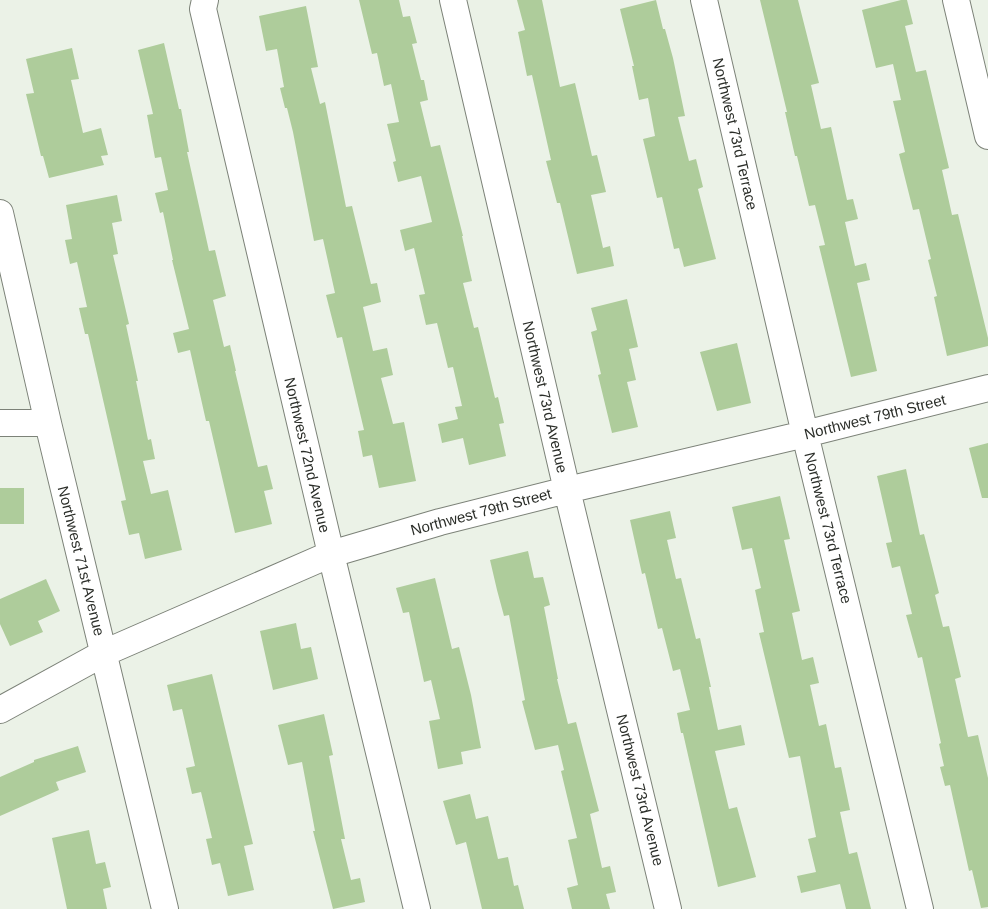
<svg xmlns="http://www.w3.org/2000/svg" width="988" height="909" viewBox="0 0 988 909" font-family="Helvetica,sans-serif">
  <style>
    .building { fill: #aecc9b }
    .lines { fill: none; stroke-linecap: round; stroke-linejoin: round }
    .street-casing { stroke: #7c8278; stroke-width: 28 }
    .street { stroke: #fff; stroke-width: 26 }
    .labels { text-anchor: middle; stroke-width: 4.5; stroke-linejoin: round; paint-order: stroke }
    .street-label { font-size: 15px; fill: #2b2e29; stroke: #fff }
  </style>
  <rect width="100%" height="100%" fill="#ebf2e7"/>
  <!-- building -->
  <path class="building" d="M359,0h40l4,17 7,-1 7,27 -5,1 9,36h3l4,20 -8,2 11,45 9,-2 23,91h-1l10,45 -9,2 11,45 4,-1 17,71 3,-1 6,26 -5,1 7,32 -37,9 -6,-27 -21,5 -4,-19 20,-5 -3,-12 7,-1 -9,-39 -5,1 -11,-45 -11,2 -7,-30 6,-1 -11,-46 -9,3 -5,-21 32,-8 -11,-46 -23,6 -5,-20 3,-1 -9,-37 12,-2 -8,-38 -7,2 -7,-33 -5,1z
    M517,0h25l18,87 15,-4 17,73 5,-1 9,37 -15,3 12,53 7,-2 4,20 -37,8 -17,-71h-3l-11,-42 5,-1 -19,-85 -5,1 -9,-44 7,-2z
    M656,0l7,29h2l8,29 12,58 -7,1 11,44 7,-2 7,28 -5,2 18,70 -32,8 -5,-19 -5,1 -12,-52 -5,1 -14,-59 12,-3 -7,-38 -9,2 -7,-34h2l-14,-57z
    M760,0h38l21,83 -8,2 10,44 10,-2 16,73 6,-1 5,20 -13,3 10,44 11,-3 4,17 -13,3 20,88 -26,6 -32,-131 6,-1 -10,-40 -6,1 -12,-50h-2l-10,-44h2z
    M901,0h6l6,24 -8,2 11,46 10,-2 23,98 -7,2 10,45 6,-1 30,124v8l-41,10 -13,-59 3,-1 -9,-36 3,-1 -12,-50 -6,1 -14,-56 6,-2 -12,-51 8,-1 -8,-36 -17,4 -14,-58z
    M306,6l12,61 -7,1 9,36 5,-2 21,105 6,-1 19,78 6,-1 4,19 -18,5 10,44 14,-3 6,27 -12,3 12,46 11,-2 12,59 -37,7 -7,-33 -9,2 -5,-26 6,-1 -22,-93 -5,1 -11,-43 9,-2 -12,-54 -9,2 -21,-109 -6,-24h-2l-5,-20 4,-1 -7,-38 -11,2 -7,-35z
    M164,43l15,66h2l8,43h-2l22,99 6,-1 11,46 -13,4 11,47 6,-2 6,26h-1l23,96 9,-2 6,24 -9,2 8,33 -37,9 -26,-112h-3l-16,-71 -12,3 -5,-20 16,-4 -17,-69h1l-10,-48 -3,1 -5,-20 13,-3 -7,-33 -6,1 -8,-43 6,-1 -15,-64z
    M72,48l7,31 -8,1 12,53 18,-5 7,27 -7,1 3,9 -55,13 -6,-22h-2l-15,-62 8,-1 -8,-34z
    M117,195l5,26 -10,2 6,31 -5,1 16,69 -3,1 12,56h-2l12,59 3,-1 4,20 -12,2 8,33 17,-4 14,60 -37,9 -6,-26 -10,2 -8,-34 5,-1 -38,-166h-3l-6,-26 8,-1 -10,-45 -7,2 -5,-24 7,-1 -6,-34z
    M627,299l11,48 -9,2 7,31 -9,2 11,45 -26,6 -14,-58 3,-1 -10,-42 6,-2 -6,-22z
    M737,343l14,60 -34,8 -17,-59z
    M988,443v55h-6l-13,-50z
    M906,469l14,66 4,-1 15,59 -4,2 8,32 6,-1 12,51 -6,2 13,58 10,-2 10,43v129l-7,1 -9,-38 -3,1 -19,-86 -5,1 -5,-19 4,-1 -5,-22 2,-1 -19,-86 -4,1 -12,-43 6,-1 -12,-48 -8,2 -6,-25 6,-1 -15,-66z
    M0,488h24v36h-24z
    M780,496l10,43 -6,1 16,71 -8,2 10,47 11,-3 6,26 -9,2 9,41 7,-2 9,44 6,-1 9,43 -10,2 9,42 8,-2 14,57h-25l-6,-25 -39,9 -4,-17 19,-4 -8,-33 8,-2 -16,-81 -11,2 -30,-125 5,-1 -9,-42 6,-2 -9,-40 -10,2 -10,-43z
    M670,511l6,27 -9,2 9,39 5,-1 15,61 4,-1 11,49h-2l9,43 23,-5 4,20 -30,6 14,58 8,-2 19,70 -38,10 -35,-154h-2l-4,-20 13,-3 -10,-41 -7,2 -11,-43 -4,1 -13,-56 -3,1 -12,-54z
    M528,551l6,27 9,-1 7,28 -6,2 14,72h-1l11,45 8,-2 23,89 -9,3 12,54 8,-2 6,26 -10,2 4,15h-38l-5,-21 11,-3 -10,-45 9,-2 -16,-67 3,-1 -6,-25 -23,5 -13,-49 3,-1 -16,-85 -5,1 -7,-26 -7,-30z
    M435,578l17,71 7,-2 12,48 10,53 -20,4 2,12 -25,5 -9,-48 11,-2 -9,-39 -7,2 -15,-70 -6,1 -7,-25z
    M46,579l14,32 -22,10 5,11 -33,14 -10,-22v-25z
    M296,623l5,26 10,-2 7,32 -45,11 -13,-59z
    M212,674l41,170 -9,2 10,44 -26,6 -8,-33 -8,2 -6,-26 6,-1 -11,-46 -9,2 -6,-26 9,-2 -13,-57 -9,2 -6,-26z
    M324,714l9,41 -4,1 16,83h-4l10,41 9,-2 5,24 -32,7 -20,-78h2l-13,-69 -14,3 -10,-40z
    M78,746l8,26 -30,10 3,8 -59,26v-39l34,-15v-2z
    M470,794l6,25 12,-3 10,43 10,-2 6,29 4,-1 6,24h-42l-16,-67 -10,3 -13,-44z
    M89,830l7,34 9,-2 6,25 -8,2 4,20h-40l-15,-71z"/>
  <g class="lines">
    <defs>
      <path id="street" d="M205,0l-2,9 128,545 86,355
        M453,0l114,490 101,419
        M704,0l101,434 115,475
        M956,0l32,136
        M0,213l48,210 117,486
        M0,423h48
        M0,710l104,-57 227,-99 109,-32 127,-32 238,-56 183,-46"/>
    </defs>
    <!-- street casing -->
    <use href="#street" class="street-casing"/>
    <!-- street -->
    <use href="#street" class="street"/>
  </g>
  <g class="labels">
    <!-- street labels -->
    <g class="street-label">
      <text transform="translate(735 134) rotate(77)" y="5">Northwest 73rd Terrace</text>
      <text transform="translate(545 397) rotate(77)" y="5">Northwest 73rd Avenue</text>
      <text transform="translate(875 417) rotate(-14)" y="5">Northwest 79th Street</text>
      <text transform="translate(307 455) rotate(77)" y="5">Northwest 72nd Avenue</text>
      <text transform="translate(481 512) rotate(-15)" y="5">Northwest 79th Street</text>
      <text transform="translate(828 528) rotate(76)" y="5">Northwest 73rd Terrace</text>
      <text transform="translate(81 561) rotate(76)" y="5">Northwest 71st Avenue</text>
      <text transform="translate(640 790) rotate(76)" y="5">Northwest 73rd Avenue</text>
    </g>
  </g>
</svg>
